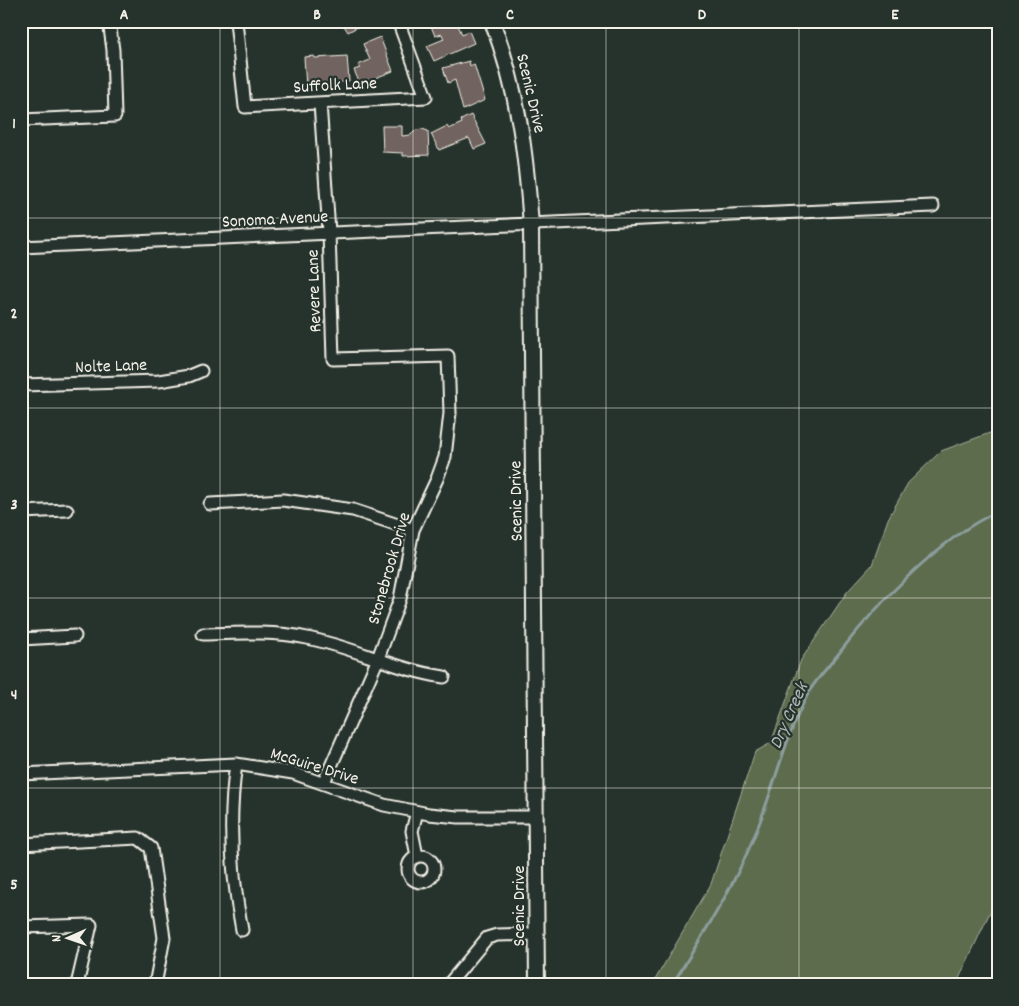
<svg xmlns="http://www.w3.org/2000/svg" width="1019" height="1006" viewBox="0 0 1019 1006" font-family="Dekko,sans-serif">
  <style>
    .green { fill: #5d6c4e; stroke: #a8ae9b }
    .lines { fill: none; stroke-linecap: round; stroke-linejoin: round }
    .stream { stroke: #8c9e9e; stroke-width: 3 }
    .building { fill: #71645f; stroke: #f4f1e8 }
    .minor-casing { stroke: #f4f1e8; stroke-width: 15 }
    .major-casing { stroke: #f4f1e8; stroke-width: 18 }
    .minor { stroke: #26332d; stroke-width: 11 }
    .major { stroke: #26332d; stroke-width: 14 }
    .grid { fill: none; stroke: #f4f1e8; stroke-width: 1; stroke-opacity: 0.55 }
    .labels { text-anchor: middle; stroke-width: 4.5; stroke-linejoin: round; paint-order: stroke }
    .street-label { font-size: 18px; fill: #f4f1e8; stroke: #26332d }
    .water-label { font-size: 19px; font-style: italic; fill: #aeb9b6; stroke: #26332d }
    .neatline { fill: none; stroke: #f4f1e8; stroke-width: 2 }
    .grid-label { font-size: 16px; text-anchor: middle; font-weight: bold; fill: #f4f1e8 }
  </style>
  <rect width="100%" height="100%" fill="#26332d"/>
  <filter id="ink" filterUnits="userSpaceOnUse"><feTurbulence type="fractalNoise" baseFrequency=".02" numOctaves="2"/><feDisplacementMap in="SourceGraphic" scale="10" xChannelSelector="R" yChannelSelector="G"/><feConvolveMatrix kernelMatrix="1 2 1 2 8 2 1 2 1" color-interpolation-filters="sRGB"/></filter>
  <g filter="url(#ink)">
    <!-- green -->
    <path class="green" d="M998,430v465l-42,90h-304l59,-101 44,-132 16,-9 30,-83 46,-68 25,-27 16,-46 20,-36 33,-32z"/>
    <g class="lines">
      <!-- stream -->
      <path class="stream" d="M672,985c29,-48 60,-94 81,-146 21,-48 31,-102 57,-149 7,-11 17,-22 26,-33 40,-52 102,-118 162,-146"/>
    </g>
    <!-- building -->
    <path class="building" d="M337,21h32l-21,11 -7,-11 -3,2z
      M429,21h27l6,13 7,-3 5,12 -40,18 -7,-15 17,-7 -2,-5 -7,2z
      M380,37l13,34 -33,13 -6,-14 6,-2 -2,-3 12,-5 -7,-16z
      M314,56l1,2 32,-2 2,25 -43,6 -2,-30z
      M469,61l1,5 4,-2 11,36 -22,10 -8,-30 -7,3 -5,-15z
      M471,115l15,29 -12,5 -5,-11 -30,12 -8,-16 16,-8 2,3 13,-6 -1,-3z
      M382,126h20v10l9,-1 5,-5 6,-1 6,2 1,24 -26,1v-3l-20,-1z"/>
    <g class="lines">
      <defs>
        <path id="minor" d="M236,21l9,86 181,-10 -28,-76
          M320,103l9,129 4,127 115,-3 2,57 -5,44 -8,22 -24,51 -13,69 -23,62 -53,121
          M21,120l94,-4 -2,-66 -4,-29
          M21,247l912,-41
          M21,385l138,-4 30,-5 12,-5
          M210,504l73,-4 70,10 60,20
          M21,512l46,-2
          M203,634c35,-1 70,-3 104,4 47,9 89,32 137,39
          M21,639l54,-3
          M236,764c-8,57 -5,110 6,166
          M21,774l215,-10 57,9 91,32 45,9 29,3h78
          M21,844l117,-6 13,10 13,90 -9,47
          M408 869a13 13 0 1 1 26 0a13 13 0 1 1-26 0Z
          M417,856l-5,-25 5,-19
          M21,927l70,-2 -14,60
          M448,985l39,-47 10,-3 40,-1"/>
        <path id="major" d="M492,21c26,69 34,132 39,205l6,759"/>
      </defs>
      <!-- minor casing -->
      <use href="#minor" class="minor-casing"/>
      <!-- major casing -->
      <use href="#major" class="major-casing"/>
      <!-- minor -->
      <use href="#minor" class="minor"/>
      <!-- major -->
      <use href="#major" class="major"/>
    </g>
  </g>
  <!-- grid -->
  <path class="grid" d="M220,21v964M413,21v964M606,21v964M799,21v964M21,218h977M21,408h977M21,598h977M21,788h977"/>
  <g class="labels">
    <!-- street labels -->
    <g class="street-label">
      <text transform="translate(335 84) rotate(-3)" y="6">Suffolk Lane</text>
      <text transform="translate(532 93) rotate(77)" y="6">Scenic Drive</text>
      <text transform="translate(275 218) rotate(-3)" y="6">Sonoma Avenue</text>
      <text transform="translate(313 291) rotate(-92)" y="6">Revere Lane</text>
      <text transform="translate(111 365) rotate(-2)" y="6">Nolte Lane</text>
      <text transform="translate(515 501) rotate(-91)" y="6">Scenic Drive</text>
      <text transform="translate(388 568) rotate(-74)" y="6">Stonebrook Drive</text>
      <text transform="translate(315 765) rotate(17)" y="6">McGuire Drive</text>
      <text transform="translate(518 906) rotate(-90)" y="6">Scenic Drive</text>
    </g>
    <!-- water labels -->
    <g class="water-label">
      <text transform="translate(787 715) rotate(-66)" y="7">Dry Creek</text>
    </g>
  </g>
  <!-- margin -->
  <rect width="1019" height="1006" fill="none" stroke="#26332d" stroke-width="55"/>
  <!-- north arrow -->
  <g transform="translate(68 938) rotate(268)" stroke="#26332d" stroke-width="4" paint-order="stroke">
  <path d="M0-4L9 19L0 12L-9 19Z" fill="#f4f1e8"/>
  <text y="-8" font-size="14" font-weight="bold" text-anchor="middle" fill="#f4f1e8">N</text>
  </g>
  <rect x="28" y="28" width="964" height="950" class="neatline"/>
  <g class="grid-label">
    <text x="124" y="19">A</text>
    <text x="317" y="19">B</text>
    <text x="510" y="19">C</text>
    <text x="702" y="19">D</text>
    <text x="895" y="19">E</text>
    <text x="14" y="128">1</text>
    <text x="14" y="318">2</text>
    <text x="14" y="509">3</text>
    <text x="14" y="699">4</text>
    <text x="14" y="889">5</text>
  </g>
</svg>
